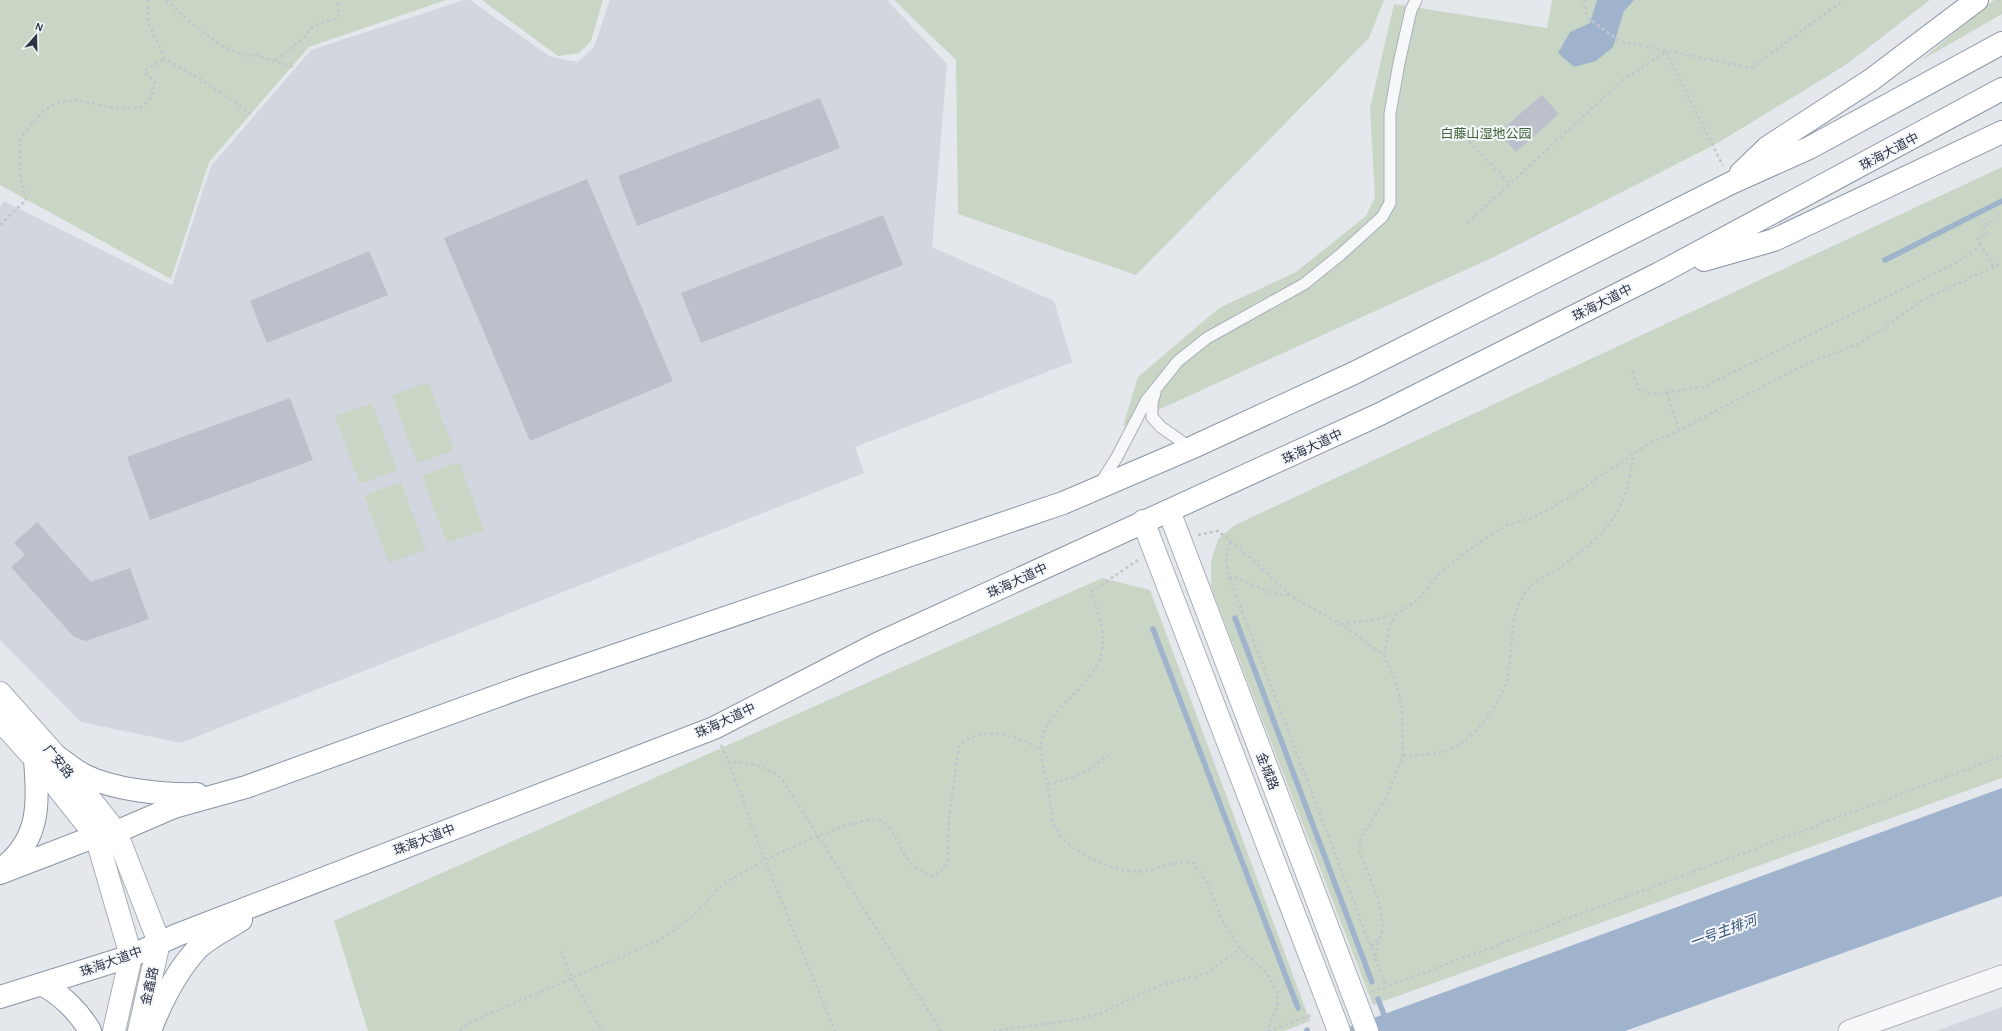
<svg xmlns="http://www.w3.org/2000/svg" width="2002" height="1031" viewBox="0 0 2002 1031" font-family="Karla,'Noto Sans SC',sans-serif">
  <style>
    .built { fill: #d2d6de }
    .green { fill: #c9d6c5 }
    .water { fill: #9fb4cc }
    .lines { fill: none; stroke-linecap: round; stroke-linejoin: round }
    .stream { stroke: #9fb4cc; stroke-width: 5.5 }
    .building { fill: #bbc0ca }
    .lane-casing { stroke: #a9aeb7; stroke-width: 13 }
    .street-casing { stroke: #a9aeb7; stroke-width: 23 }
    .secondary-casing { stroke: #a9aeb7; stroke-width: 24 }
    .highway-casing { stroke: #8b94a3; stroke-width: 24 }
    .path { stroke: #c2c5cb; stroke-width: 2.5; stroke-dasharray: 3 3; stroke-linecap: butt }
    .lane { stroke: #f7f8fa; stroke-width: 11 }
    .street { stroke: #f7f8fa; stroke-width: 21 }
    .secondary { stroke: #fff; stroke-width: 22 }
    .highway { stroke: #fff; stroke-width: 22 }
    .labels { text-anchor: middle; stroke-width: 4; stroke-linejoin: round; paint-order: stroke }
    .park-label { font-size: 13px; fill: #3f6138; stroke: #f4f6f9 }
    .street-label { font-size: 13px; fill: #2b3445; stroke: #f4f6f9 }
    .water-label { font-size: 14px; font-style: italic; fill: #34527a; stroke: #f4f6f9 }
  </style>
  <rect width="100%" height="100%" fill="#e4e7ec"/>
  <!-- built -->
  <path class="built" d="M464,0h6l81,57 27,5 16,-15 16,-47h277l60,64 -15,183 122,54 18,61 -217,85 9,26 -683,270 -100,-21 -81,-82v-433l4,-6 168,84 39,-119 100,-116z
    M2002,1007v24h-66z"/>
  <!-- green -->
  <path class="green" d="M0,0h446l-137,47 -100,115 -38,117 -171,-94z
    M482,0h121l-12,41 -12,12 -21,3z
    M894,0h490l-15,38 -233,237 -178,-61 -2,-154z
    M1552,0h378l-83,64 -131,80 -218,111 -375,171 15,-49 81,-69 77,-36 70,-56 9,-19 -5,-89 24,-104 153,24z
    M1994,0h8v14l-82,47z
    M2002,167v611l-629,227 -162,-418v-25l7,-23 17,-14z
    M428,382l26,68 -37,13 -25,-68z
    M372,403l25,67 -37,14 -25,-68z
    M459,462l25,68 -37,13 -25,-67z
    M401,482l25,68 -37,13 -25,-67z
    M1102,578l48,12 160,431 -26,10h-916l-34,-110z"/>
  <!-- water -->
  <path class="water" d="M1597,0h37l-10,11 -11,36 -17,14 -22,6 -16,-14 12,-21 20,-9z
    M2002,788v108l-377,135h-287z"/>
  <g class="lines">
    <!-- stream -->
    <path class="stream" d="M1885,260l117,-59
      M1235,618l137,364
      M1153,629l145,379
      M1378,999l12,32
      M1307,1030v1"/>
  </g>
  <!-- building -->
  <path class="building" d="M1542,95l17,19 -43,38 -18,-19z
    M820,98l20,50 -203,78 -19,-50z
    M587,179l86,202 -143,60 -86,-203z
    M883,215l20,50 -202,78 -20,-50z
    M369,251l19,44 -121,48 -17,-42z
    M290,398l23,62 -163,60 -23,-63z
    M37,522l54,60 39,-14 19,51 -63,22 -12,-4 -63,-70 14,-12 -11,-12z"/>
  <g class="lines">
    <defs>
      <path id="lane" d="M1155,393l-3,10v14l9,10 30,21
        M1100,484l17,-27 29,-56 32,-40 29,-23 97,-54 36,-29 42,-38 8,-14v-89l9,-51 12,-53 5,-10"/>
      <path id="street" d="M1849,1031l153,-55"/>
      <path id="secondary" d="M1169,511l198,520
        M1143,521l196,510
        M0,693l56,63 60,76 43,110 -20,89
        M0,720l35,39 61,77 35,120 -17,75"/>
      <path id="highway" d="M1741,173l27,-26 103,-67 106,-80
        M1704,260l70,-20 228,-108
        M56,756c9,6 17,13 26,18 30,16 82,21 115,20
        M4,867c37,-29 34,-65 31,-108
        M0,873l96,-37 20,-4 58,-25 72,-20 279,-101 538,-183 128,-55 163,-75 377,-190 78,-35 193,-105
        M41,984c19,9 39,29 49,47
        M0,997l131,-41 46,-21 537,-207 161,-83 503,-230 282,-142 342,-184
        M150,1031c11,-29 26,-59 47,-82 12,-12 30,-20 44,-29"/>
    </defs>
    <!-- lane casing -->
    <use href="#lane" class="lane-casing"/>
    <!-- street casing -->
    <use href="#street" class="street-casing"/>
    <!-- secondary casing -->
    <use href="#secondary" class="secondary-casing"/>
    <!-- highway casing -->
    <use href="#highway" class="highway-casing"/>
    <!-- path -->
    <path class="path" d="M148,0l-1,19 18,40 37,21 50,35
      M166,0l23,21 33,25 23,10 11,-1 37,12
      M1584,0l3,17 32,24 132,27 93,-68
      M1666,52l57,114
      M275,60l30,-23 6,-9 9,-5 18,-5v-18
      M1465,137l45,47
      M1993,221l-10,5 4,7 -10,5 17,30
      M1467,223l157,-144 42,-27
      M0,225l26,-25 -7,-29 2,-34 22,-26 13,-8 20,-3 44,9 21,-2 10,-9 4,-16 -11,-11 21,-12
      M1632,371l7,20 15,3 49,-7 253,-124 25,-18
      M1667,393l12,38
      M1198,535l20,-4 34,28 39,37 50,28 43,31 13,30 5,25 1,46 -18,44 -25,39v14l18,45 5,28 -8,31
      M1230,542l-4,18 3,17 157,409
      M1138,560l-47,32c8,23 18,47 7,71 -11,25 -37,38 -50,61 -13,23 -5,35 -1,58 3,14 3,28 7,42 6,19 37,36 54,42 11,4 24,6 36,5 17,-2 32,-12 50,-8l15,23 12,32 11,18 8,13 27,24 11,22 -1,13 -10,23
      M1229,577l8,1 32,14 22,4
      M1341,624l37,-5 18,-5 22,-14 21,-26 32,-26 34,-22 29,-9 37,-20 78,-54 27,-11 134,-70 46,-17 25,-15 40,-29 81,-38
      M1384,655l5,-28 7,-13
      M721,745l8,17 36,99 70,170
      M1403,756c14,-1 29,-1 42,-5 26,-6 55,-46 62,-71 2,-9 3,-20 4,-30 3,-26 0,-37 16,-60 8,-11 22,-14 32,-22 23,-17 49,-35 61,-62 8,-16 10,-35 14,-52
      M727,762c26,1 34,2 55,17l159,252
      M1048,784c26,-6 40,-12 60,-29
      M1371,946l9,-8
      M561,951l11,28 30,52
      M1372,992l630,-236
      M460,1031l9,-8 188,-82c16,-10 30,-19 44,-33 6,-6 11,-14 18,-20 21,-18 137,-76 161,-67 22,9 18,47 53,55l8,-5 7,-11 1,-44 10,-70c20,-22 58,-11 81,3
      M993,1031l80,-11 26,-6 59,-28 49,-13 33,-24
      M1268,1031l44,-16"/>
    <!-- lane -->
    <use href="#lane" class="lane"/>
    <!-- street -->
    <use href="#street" class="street"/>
    <!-- secondary -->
    <use href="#secondary" class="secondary"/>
    <!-- highway -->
    <use href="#highway" class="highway"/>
  </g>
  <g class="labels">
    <!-- park labels -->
    <g class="park-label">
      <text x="1486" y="138">白藤山湿地公园</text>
    </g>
    <!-- street labels -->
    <g class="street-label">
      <text transform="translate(1889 151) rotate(-28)" y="5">珠海大道中</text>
      <text transform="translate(1602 302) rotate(-27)" y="5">珠海大道中</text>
      <text transform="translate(1312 446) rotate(-25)" y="5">珠海大道中</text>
      <text transform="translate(1017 580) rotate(-25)" y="5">珠海大道中</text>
      <text transform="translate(725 720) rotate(-25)" y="5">珠海大道中</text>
      <text transform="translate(59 761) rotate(50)" y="5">广安路</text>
      <text transform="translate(1268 771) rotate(69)" y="5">金城路</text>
      <text transform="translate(424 839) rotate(-21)" y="5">珠海大道中</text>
      <text transform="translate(111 961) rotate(-20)" y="5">珠海大道中</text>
      <text transform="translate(149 986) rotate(-77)" y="5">金鑫路</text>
    </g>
    <!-- water labels -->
    <g class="water-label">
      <text transform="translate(1723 931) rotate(-20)" y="5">一号主排河</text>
    </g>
  </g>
  <!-- north arrow -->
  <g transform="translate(36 36) rotate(20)" stroke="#f4f6f9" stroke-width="3" paint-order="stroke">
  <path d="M0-3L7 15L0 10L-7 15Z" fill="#2b3445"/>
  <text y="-6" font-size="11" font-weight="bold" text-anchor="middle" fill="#2b3445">N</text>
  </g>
</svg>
